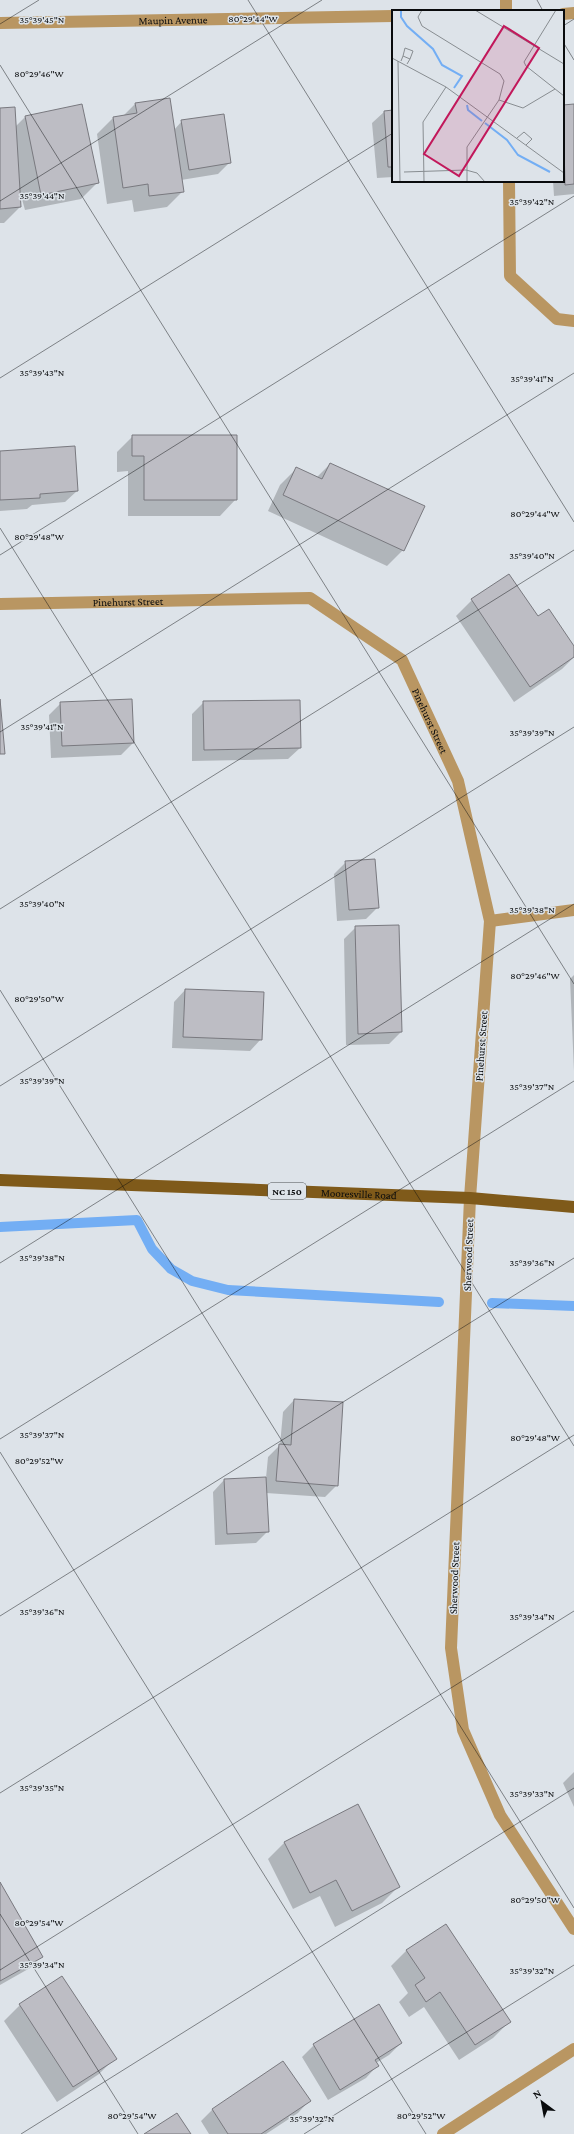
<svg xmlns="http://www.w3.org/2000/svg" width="574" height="2134" viewBox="0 0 574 2134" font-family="'Crimson Pro',serif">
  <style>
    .shadow { fill: #0003 }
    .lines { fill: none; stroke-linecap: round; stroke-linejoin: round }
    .stream { stroke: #73aef4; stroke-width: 10 }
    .building { fill: #bdbdc4; stroke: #79797f }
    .street { stroke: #b99662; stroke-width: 12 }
    .primary { stroke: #7f5a1a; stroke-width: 12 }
    .ticks { fill: none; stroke: #090b0d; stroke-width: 1; stroke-opacity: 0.45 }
    .labels { text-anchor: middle; stroke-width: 3; stroke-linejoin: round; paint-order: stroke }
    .shield { fill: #dde3e9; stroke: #494c4f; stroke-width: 1 }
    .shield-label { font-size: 10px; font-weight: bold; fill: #090b0d }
    .street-label { font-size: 11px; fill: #090b0d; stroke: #dde3e9 }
    .inset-river { fill: none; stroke: #73aef4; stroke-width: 2 }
    .inset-road { fill: none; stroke: #888d91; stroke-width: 1 }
    .view { fill: #c2185b; fill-opacity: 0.15; stroke: #c2185b; stroke-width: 2 }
    .inset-edge { fill: none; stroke: #090b0d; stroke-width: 2 }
    .ticks-label { font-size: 10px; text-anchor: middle; fill: #090b0d; stroke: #dde3e9; stroke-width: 3; stroke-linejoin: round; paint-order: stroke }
  </style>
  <rect width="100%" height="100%" fill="#dde3e9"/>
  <!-- shadow -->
  <path class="shadow" d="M135,104l39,26 8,-9 48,41 -12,12 -37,6 2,11 -16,16 -33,5 -2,-12 -25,4 -10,-70 16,-16 10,-2z
    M574,105v89l-20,2 -1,-15h10v-75z
    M0,109l15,18 10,-10 72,66 -16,16 -56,11 -7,-25 2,22 -16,16h-4z
    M393,111v66l-16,1 -5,-55 12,-11z
    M133,436l103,63 -16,17h-92v-45l-11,1v-20z
    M0,452l77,39 -12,11 -33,3 -5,4 -27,2z
    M330,464l73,86 -16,16 -119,-55 12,-26 16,-16 20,9z
    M472,600l65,18 37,30v9l-12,12 -48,33 -58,-86z
    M204,702l96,46 -12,11 -96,2v-47z
    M61,703l72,40 -12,12 -70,3 -2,-43z
    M346,862l32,45 -12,12 -29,2 -3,-47z
    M356,927l45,105 -12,12 -43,1 -2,-106z
    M574,975v96l-4,-92z
    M185,990l76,49 -11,12 -78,-3 2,-46z
    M294,1400l43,85 -12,12 -59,-4 2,38 -12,12 -41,2 -2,-53 11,-12 42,-2 2,-21 12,-12 3,-33z
    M574,1772v35l-11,-24z
    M284,1843l114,44 -16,16 -47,24 -15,-31 -27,13 -25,-50z
    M0,1884l41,72 -11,12 -30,17z
    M407,1950l102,72 -16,16 -34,22 -35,-53 -15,10 -10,-15 9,-9 -17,-27z
    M62,1978l53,80 -16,16 -42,28 -53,-81 16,-16z
    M401,2043l-12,12 -13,8 1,3 -11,12 -38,22 -26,-43 12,-12z
    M283,2062l26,39 -11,12 -32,21h-57l-8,-13 11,-11z"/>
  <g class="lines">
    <!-- stream -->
    <path class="stream" d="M0,1227l137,-7 15,29 19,20 21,12 36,9 211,12
      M492,1303l82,3"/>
  </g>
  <!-- building -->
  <path class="building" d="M170,98l14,94 -35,4 -1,-12 -25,4 -10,-71 24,-4 -2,-10z
    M82,104l17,79 -58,12 -16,-79z
    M574,104v80l-9,1 -2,-80z
    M15,107l6,100 -21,2v-101z
    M393,110v57h-5l-4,-56z
    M224,114l7,49 -42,7 -8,-50z
    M132,435h105v65h-93v-44h-12z
    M75,446l3,45 -38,3v4l-40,2v-49z
    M330,463l95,43 -21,45 -121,-56 13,-28 26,12z
    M509,574l29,42 11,-7 25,37v11l-44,30 -59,-88z
    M0,699l5,55h-5z
    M132,699l2,44 -72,3 -2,-44z
    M300,700l1,48 -97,2 -1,-49z
    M375,859l4,49 -30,2 -4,-49z
    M399,925l3,107 -44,2 -3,-108z
    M185,989l79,3 -2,48 -79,-3z
    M294,1399l49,3 -5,84 -62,-5 3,-37 12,1z
    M266,1477l3,55 -42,2 -3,-55z
    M358,1804l42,83 -48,24 -16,-31 -26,13 -26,-51z
    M0,1882l43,75 -43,24z
    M446,1924l65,98 -36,23 -35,-53 -14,10 -11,-17 10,-7 -19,-28z
    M62,1976l55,83 -44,28 -54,-83z
    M379,2004l23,39 -27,17 4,6 -39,24 -27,-46z
    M283,2061l28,40 -50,33h-33l-16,-25z
    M177,2113l14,21h-47z"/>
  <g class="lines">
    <!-- street -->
    <g class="street">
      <path d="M506,0v11"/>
      <path d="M563,14l11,-1"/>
      <path id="s1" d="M0,23l393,-7"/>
      <path d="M509,181l1,95 47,43 17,2"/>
      <path id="s2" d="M0,604l310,-6 92,62 56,121 32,140 -20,277 -19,450 12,82 37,85 74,114"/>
      <path d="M490,921l84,-11"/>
      <path d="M443,2134l131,-85"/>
    </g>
    <!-- primary -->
    <path class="primary" id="s3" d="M0,1180l470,18 104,9"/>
  </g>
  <!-- ticks -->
  <path class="ticks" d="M248,0l326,522M537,0l6,11M0,24l39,-24M563,26l11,-7M563,42l11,18M0,65l574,919M0,201l322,-201M0,378l393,-245M0,528l574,918M0,555l574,-359M0,732l574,-359M0,909l574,-359M0,990l574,918M0,1086l574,-359M0,1263l574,-359M0,1439l574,-358M0,1452l426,682M0,1616l574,-358M0,1793l574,-358M0,1914l138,220M0,1970l574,-359M21,2134l553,-346M304,2134l270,-169"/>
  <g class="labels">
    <!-- shield labels -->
    <rect class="shield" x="268" y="1183" width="38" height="16" rx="3"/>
    <g class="shield-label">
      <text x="287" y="1195">NC 150</text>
    </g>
    <!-- street labels -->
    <g class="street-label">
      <text dy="4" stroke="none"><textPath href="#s1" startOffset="173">Maupin Avenue</textPath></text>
      <text dy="4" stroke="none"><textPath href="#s2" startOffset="128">Pinehurst Street</textPath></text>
      <text dy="4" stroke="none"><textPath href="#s2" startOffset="488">Pinehurst Street</textPath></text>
      <text transform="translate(481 1046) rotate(-86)" y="4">Pinehurst Street</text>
      <text dy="4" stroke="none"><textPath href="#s3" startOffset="359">Mooresville Road</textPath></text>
      <text transform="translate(468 1255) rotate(-88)" y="4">Sherwood Street</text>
      <text transform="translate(454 1578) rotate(-88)" y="4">Sherwood Street</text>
    </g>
  </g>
  <!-- overview -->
  <g transform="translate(392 10)">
    <rect width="172" height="172" fill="#dde3e9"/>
    <path class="inset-river" d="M9,0v7l6,9 26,23 9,16 20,11 -8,12M75,95l1,5 14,11M93,113l22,17 11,15 32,17"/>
    <path class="inset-road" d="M30,0l-4,7 4,9 78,48 4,7 -5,19 -32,47v35M83,0l89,54M164,0l-32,52 2,4 38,30M11,46l2,-8 8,3 -3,8M0,48l54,29 118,86M6,51l2,121M9,51l2,-5 7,3 -3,5M107,90l24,8 32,-19M125,128l7,-6 8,7 -6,6M12,162l62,-2 11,3 8,9M32,172l-1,-60 23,-35"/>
    <path class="view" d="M112,16l35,22 -80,128 -35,-22z"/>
    <rect width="172" height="172" class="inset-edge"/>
  </g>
  <g class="ticks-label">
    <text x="253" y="22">80°29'44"W</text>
    <text x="42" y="23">35°39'45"N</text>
    <text x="39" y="77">80°29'46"W</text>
    <text x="42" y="199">35°39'44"N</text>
    <text x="532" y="205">35°39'42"N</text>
    <text x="42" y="376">35°39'43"N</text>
    <text x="532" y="382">35°39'41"N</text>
    <text x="535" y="517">80°29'44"W</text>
    <text x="39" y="540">80°29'48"W</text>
    <text x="532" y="559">35°39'40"N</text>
    <text x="42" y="730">35°39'41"N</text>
    <text x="532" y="736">35°39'39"N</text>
    <text x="42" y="907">35°39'40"N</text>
    <text x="532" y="913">35°39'38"N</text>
    <text x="535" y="979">80°29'46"W</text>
    <text x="39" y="1002">80°29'50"W</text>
    <text x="42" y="1084">35°39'39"N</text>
    <text x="532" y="1090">35°39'37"N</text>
    <text x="42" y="1261">35°39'38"N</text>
    <text x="532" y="1266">35°39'36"N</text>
    <text x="42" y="1438">35°39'37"N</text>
    <text x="535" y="1441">80°29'48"W</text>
    <text x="39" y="1464">80°29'52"W</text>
    <text x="42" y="1615">35°39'36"N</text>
    <text x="532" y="1620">35°39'34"N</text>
    <text x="42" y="1791">35°39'35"N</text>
    <text x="532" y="1797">35°39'33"N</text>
    <text x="535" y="1903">80°29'50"W</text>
    <text x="39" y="1926">80°29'54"W</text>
    <text x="42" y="1968">35°39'34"N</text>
    <text x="532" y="1974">35°39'32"N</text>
    <text x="132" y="2119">80°29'54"W</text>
    <text x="421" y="2119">80°29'52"W</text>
    <text x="312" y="2122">35°39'32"N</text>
  </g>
  <!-- north arrow -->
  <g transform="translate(542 2102) rotate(328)" stroke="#dde3e9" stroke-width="3" paint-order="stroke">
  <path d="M0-3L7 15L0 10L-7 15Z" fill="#090b0d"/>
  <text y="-6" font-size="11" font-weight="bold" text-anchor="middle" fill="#090b0d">N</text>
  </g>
</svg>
